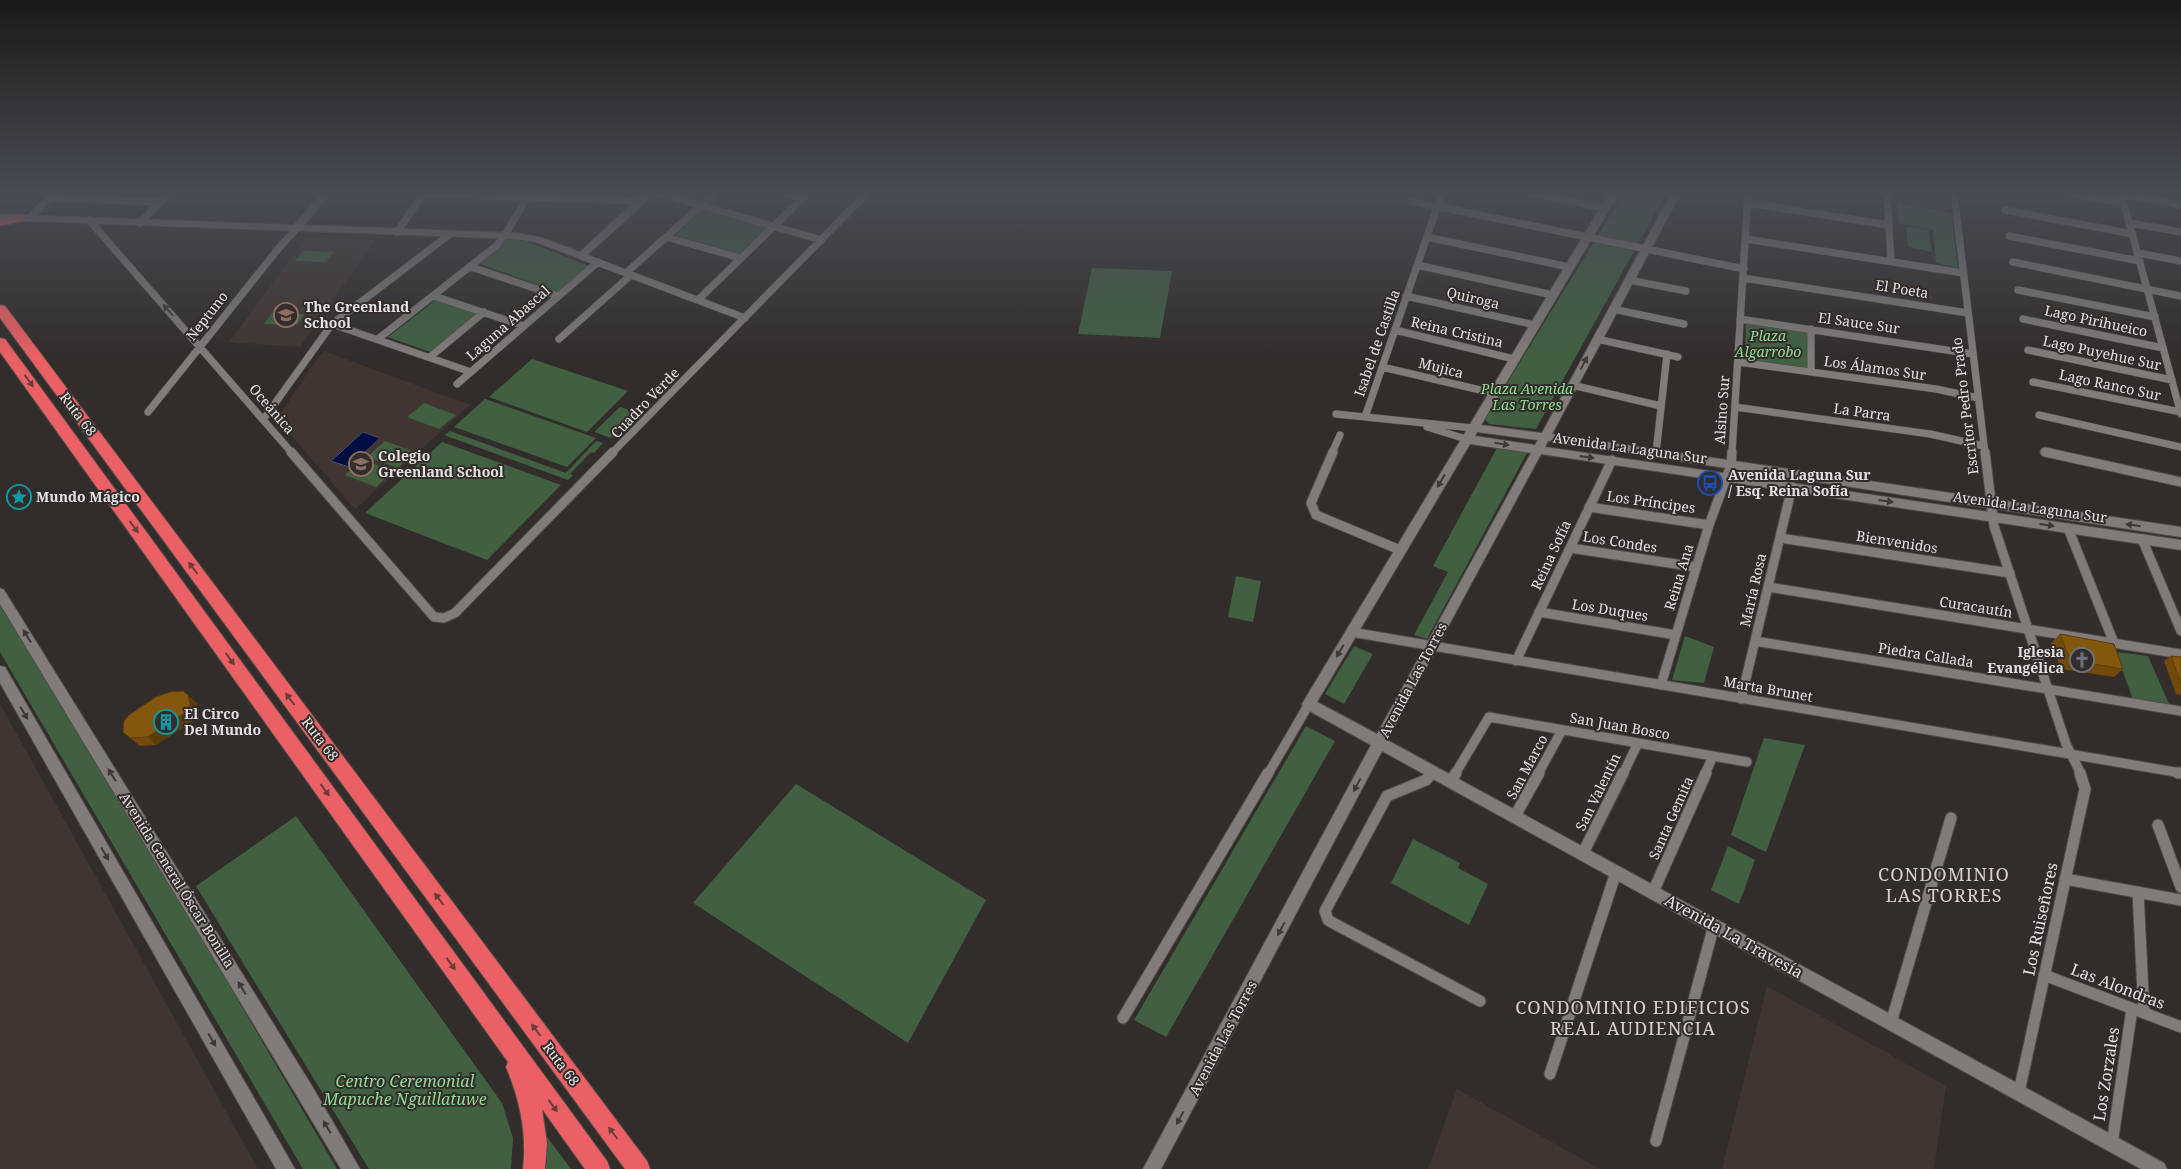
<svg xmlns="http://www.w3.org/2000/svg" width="2181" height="1169" viewBox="0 0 2181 1169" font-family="'Noto Serif',serif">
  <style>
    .built { fill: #403530 }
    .green { fill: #406041 }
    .water { fill: #000d40; stroke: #454d70 }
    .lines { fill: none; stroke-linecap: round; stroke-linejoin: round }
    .street-far2-casing { stroke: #4f4b49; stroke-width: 8 }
    .street-far1-casing { stroke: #4f4b49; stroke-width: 11 }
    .street-casing { stroke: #4f4b49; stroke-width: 13 }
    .secondary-casing { stroke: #4f4b49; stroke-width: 2 }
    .highway-casing { stroke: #4f4b49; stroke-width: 2 }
    .street-far2 { stroke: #817b79; stroke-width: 7 }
    .street-far1 { stroke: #817b79; stroke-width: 9 }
    .street { stroke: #817b79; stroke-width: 11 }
    .secondary { fill: #817b79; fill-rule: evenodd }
    .highway { fill: #ea6064; fill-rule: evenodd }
    .wall { fill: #724b0c }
    .shaded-wall { fill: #5c3d0a }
    .building { fill: #84570e; stroke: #5c3d0a }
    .oneway { fill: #3e3937 }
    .oneway2 { fill: #693c3c }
    .labels { text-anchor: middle; stroke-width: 4; stroke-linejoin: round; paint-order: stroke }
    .street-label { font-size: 14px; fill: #e5e2e1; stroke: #322d2b }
    .poi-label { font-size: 14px; font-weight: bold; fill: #e5e2e1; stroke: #322d2b; text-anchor: start }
    .park-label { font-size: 14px; font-style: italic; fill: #8fdd91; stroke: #322d2b }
    .near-street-label { font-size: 16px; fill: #e5e2e1; stroke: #322d2b }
    .near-park-label { font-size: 16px; font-style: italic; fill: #8fdd91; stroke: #322d2b }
    .near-neighbourhood-label { font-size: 18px; letter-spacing: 1px; fill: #d7d0ce; stroke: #322d2b }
  </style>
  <rect width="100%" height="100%" fill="#322d2b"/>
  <!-- built -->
  <path class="built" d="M1897,193h50l2,18 -52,-10z
    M307,237l68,3 -75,107 -71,-5z
    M324,351l146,54 -115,104 -78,-90 37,-56z
    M0,704l258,465h-258z
    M1767,986l179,100 -12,83h-212z
    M1457,1089l143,80h-172z"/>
  <!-- green -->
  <path class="green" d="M1624,193h42l-130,236 -47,-5 -4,-5z
    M1897,203l54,10 7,55 -22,-5 -3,-33 -34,-7z
    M703,209l65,18 -27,27 -66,-19z
    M1906,226l23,4 3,22 -24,-5z
    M507,239l16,1 66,26 -31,26 -78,-28z
    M303,251l31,1 -8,10 -31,-1z
    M1092,268l80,3 -12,67 -82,-4z
    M437,299l41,14 -48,39 -42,-15z
    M272,313h1l32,1 -8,11 -33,-1z
    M1746,322l62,9 -1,37 -62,-8z
    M532,359l96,32 -41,41 -98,-35z
    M485,399l111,39 -29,29 -113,-40z
    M424,403l32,12 -17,14 -32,-12z
    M620,407l16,5 -25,26 -17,-6z
    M450,431l116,42 30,-32 7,2 -9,10 -3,-1 -21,22 3,1 -5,5 -124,-45z
    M385,441l30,11 -17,16 -31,-11z
    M442,442l119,43 -74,75 -122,-47z
    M1497,448l30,5 -100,186 -13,-4 34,-63 -15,-6z
    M363,460l31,11 -18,16 -31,-12z
    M1236,576l25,5 -8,41 -25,-5z
    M0,606l106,169 231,394h-34l-303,-517z
    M1685,636l29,11 -10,36 -32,-3z
    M1354,646l19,8 -29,50 -19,-10z
    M2116,652l32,4 22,50 -37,-6z
    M1306,726l29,15 -169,296 -32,-17z
    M1764,738l41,7 -39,107 -35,-17z
    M796,784l190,116 -78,143 -215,-140z
    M296,816l206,287 11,35 -2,31h-142l-173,-283z
    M1413,839l47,24 -2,5 30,16 -19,41 -78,-42z
    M1728,846l27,14 -16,44 -28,-14z
    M545,1134l26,35h-26l2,-8z"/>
  <!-- water -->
  <path class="water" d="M363,432l17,6 -31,29 -18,-6z"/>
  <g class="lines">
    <defs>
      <path id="street-far2" d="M658,193l164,47
        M783,193l20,5
        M1531,193l74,15
        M1887,193l4,69
        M1954,193l31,260
        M2069,193l55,10
        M2121,193l60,221
        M423,194l219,7
        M2122,194l59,11
        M50,198l110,4
        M1411,201l333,68
        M1748,203l141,22
        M2005,210l128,24
        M29,218l24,-23
        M89,220l203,233
        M140,223l29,-30
        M2130,223l51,9
        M397,232l27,-39
        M2009,236l131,25
        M666,237l75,21
        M1427,237l142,30
        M1746,239l217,34
        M2138,253l43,8
        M581,256l164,62
        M2013,262l168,34
        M1417,265l136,30
        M471,267l87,29
        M626,273l89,-80
        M1743,278l225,35
        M1629,280l57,11
        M2018,290l137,27
        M434,296l90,30
        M1406,296l129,29
        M698,300l110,-107
        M1613,309l71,15
        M1740,319l233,35
        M2023,319l140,29
        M332,324l139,48
        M1811,329v43
        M1395,330l119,29
        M378,339l118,-93 9,-11 25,-42
        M559,339l72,-64
        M1597,339l81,18
        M2028,350l144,30
        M430,357l54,-45
        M1738,362l198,27 42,9
        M1382,367l111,26
        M2033,382l148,30
        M457,384l141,-122
        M1572,385l89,21
        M1735,407l195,27 54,12
        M148,412l130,-163 19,-21
        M1336,414l137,14
        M2039,415l142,32
        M1365,417l77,-224
        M263,420l69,-96 118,-90
        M1427,427l39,12
        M2045,452l5,1
        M612,453l255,-260
        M1332,453l8,-18
        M1656,453l11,-99
        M1732,453l16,-260"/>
      <path id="street-far1" d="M291,452l143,165 10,1 11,-5 158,-161
        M1333,452l-22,51 5,12 84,35
        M1985,452l9,74 72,218 15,30
        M2045,452l136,30
        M1589,507l120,18
        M2068,528l46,115
        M1780,538l230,35
        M2142,539l39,92
        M1570,548l126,19
        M1768,587l413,67
        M1539,612l137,23
        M1351,632l830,141
        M1755,641l426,70
        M1516,661l96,-201
        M1661,685l48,-160 22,-60 1,-13
        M1741,699l51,-212
        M1268,774l41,-70
        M1431,774l2,-3
        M1455,774l34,-57 258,45
        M1538,774l24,-44
        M1623,774l15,-31
        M1705,774l8,-18"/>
      <path id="street" d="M1432,773l-6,7 -39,16 -62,115 3,9 5,3 147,78
        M2178,773h3
        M1451,781l5,-8
        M1515,816l24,-43
        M2158,825l23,62
        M1583,853l40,-80
        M2065,879l116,21
        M1653,892l53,-119
        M2138,892l6,121
        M2044,975l137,52
        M1123,1018l145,-245
        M1891,1023l60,-205
        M1550,1074l66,-202
        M2019,1092l66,-303 -5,-16
        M1656,1141l58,-216
        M2112,1144l20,-135"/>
      <path id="secondary" d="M321,193h10l-27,32 212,8 24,4 40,15 63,-59h10l-8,10 -61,55 -3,1 -46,-17 -19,-3 -516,-19v-6l294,11z
        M1609,193h10l-138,232 61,8 129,-240h10l-129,241 629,93v10l-627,-95 -6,-1 -3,6 636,93v10l-640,-96 -154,286 777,423 3,6h-26l-759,-418 -221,418h-18l228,-424 -67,-37 -2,-4zM1477,432l61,8 -3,5 -60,-9zM1470,444l61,9 -154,281 -60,-32z
        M0,588l4,2 308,496 48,83h-19l-341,-565z
        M0,666l5,1 290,502h-19l-276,-486z"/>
      <path id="highway" d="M20,214l4,1 2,3 -2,3 -24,5v-8z
        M0,305l5,1 642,855 3,8h-25l-625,-851z
        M0,338l5,1 602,822 3,8h-25l-43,-60 5,34 -2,26h-22c4,-36 -3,-69 -17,-102l2,-5 -508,-710z"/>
    </defs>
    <!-- street-far2 casing -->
    <use href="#street-far2" class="street-far2-casing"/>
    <!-- street-far1 casing -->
    <use href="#street-far1" class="street-far1-casing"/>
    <!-- street casing -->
    <use href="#street" class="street-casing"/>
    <!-- secondary casing -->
    <use href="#secondary" class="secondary-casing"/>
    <!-- highway casing -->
    <use href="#highway" class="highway-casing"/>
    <!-- street-far2 -->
    <use href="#street-far2" class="street-far2"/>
    <!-- street-far1 -->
    <use href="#street-far1" class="street-far1"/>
    <!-- street -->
    <use href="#street" class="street"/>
    <!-- secondary -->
    <use href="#secondary" class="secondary"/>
    <!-- highway -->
    <use href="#highway" class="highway"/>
  </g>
  <!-- wall -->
  <path class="wall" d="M2060,634l63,35 -9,8 -53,-8 -10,-26z
    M2171,656l10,1v38l-5,-1 -12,-33z
    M197,703l1,10 -5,8 -37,24 -16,1 -17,-14z"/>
  <!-- shaded-wall -->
  <path class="shaded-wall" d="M188,695l9,8 1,10 -5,8 -37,24 -9,-8z"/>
  <!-- building -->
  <path class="building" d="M2060,634l54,10 9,25 -53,-9z
    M2171,656l10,1v27z
    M183,691l5,4 2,9 -5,9 -38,24 -17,1 -7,-6 1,-11 5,-6 27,-18 14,-5z"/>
  <!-- one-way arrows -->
  <defs><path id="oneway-solid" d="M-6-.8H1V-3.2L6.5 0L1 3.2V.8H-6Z" transform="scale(1.25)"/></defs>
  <g class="oneway">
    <use href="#oneway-solid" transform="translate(168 310) rotate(-132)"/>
    <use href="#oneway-solid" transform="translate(1584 363) rotate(-62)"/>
    <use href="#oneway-solid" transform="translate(1502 444) rotate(9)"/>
    <use href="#oneway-solid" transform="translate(1587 457) rotate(8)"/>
    <use href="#oneway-solid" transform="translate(1441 481) rotate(121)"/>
    <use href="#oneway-solid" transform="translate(1886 501) rotate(8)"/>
    <use href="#oneway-solid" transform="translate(2047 525) rotate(8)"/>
    <use href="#oneway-solid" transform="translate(2133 525) rotate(-171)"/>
    <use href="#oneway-solid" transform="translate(27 636) rotate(-122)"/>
    <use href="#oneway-solid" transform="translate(1340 651) rotate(120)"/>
    <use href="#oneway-solid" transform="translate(24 713) rotate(60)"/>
    <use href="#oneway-solid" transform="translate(112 775) rotate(-122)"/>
    <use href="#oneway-solid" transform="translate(1357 785) rotate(118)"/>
    <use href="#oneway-solid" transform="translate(105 854) rotate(60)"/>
    <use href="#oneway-solid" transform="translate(1281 929) rotate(118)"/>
    <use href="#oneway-solid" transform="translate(242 988) rotate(-121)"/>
    <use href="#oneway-solid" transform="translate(212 1040) rotate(60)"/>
    <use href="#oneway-solid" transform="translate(1180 1118) rotate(118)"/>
    <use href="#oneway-solid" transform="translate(327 1127) rotate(-120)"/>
  </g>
  <g class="oneway2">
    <use href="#oneway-solid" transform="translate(29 381) rotate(54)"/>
    <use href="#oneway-solid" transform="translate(134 527) rotate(54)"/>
    <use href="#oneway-solid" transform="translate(193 568) rotate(-127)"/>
    <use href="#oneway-solid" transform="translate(230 659) rotate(54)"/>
    <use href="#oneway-solid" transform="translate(290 699) rotate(-127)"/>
    <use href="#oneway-solid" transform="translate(325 790) rotate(54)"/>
    <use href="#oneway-solid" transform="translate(439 899) rotate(-127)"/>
    <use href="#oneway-solid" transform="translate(451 964) rotate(54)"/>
    <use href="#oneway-solid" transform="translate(536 1030) rotate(-127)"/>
    <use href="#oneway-solid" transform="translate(553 1106) rotate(54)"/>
    <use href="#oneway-solid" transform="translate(613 1133) rotate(-127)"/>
  </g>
  <!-- sky -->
  <linearGradient id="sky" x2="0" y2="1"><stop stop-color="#1c1918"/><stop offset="0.54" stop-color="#494c55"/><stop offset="1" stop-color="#494c55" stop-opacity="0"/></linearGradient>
  <rect width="2181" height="357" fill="url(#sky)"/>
  <!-- icons -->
  <defs>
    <symbol id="school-ring" viewBox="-11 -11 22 22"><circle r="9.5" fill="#322d2b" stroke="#8d6e63" stroke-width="1.5"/><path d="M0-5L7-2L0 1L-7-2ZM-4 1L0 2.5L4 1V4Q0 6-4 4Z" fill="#8d6e63"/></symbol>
    <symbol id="bus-ring" viewBox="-11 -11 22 22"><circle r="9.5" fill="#322d2b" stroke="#1a4fb4" stroke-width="1.5"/><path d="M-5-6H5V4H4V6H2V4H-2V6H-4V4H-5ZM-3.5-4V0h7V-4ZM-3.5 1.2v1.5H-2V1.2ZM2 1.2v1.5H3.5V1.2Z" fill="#1a4fb4"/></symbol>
    <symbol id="sight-ring" viewBox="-11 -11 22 22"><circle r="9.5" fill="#322d2b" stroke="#0f9aa8" stroke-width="1.5"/><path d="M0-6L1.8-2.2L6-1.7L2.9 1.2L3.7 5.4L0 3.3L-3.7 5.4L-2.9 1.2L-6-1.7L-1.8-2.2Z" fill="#0f9aa8"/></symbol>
    <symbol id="church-ring" viewBox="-11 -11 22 22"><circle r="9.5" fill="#322d2b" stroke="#6b7280" stroke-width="1.5"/><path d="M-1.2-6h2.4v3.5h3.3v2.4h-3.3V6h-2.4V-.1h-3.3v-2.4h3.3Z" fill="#6b7280"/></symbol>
    <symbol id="building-ring" viewBox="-11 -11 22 22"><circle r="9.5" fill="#322d2b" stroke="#0f9aa8" stroke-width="1.5"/><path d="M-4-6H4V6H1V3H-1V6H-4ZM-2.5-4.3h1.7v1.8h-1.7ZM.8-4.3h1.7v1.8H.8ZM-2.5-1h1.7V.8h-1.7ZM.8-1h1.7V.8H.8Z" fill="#0f9aa8"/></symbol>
  </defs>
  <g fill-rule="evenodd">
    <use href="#school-ring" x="272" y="301" width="28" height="28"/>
    <use href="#school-ring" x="347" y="450" width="28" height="28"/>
    <use href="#bus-ring" x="1696" y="469" width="28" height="28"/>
    <use href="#sight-ring" x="5" y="483" width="28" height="28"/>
    <use href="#church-ring" x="2068" y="646" width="28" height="28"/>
    <use href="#building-ring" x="152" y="708" width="28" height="28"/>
  </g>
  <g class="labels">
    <!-- street labels -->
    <g class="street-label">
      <text transform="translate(1902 289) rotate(9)" y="5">El Poeta</text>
      <text transform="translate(1473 298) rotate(13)" y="5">Quiroga</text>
      <text transform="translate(207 316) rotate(-52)" y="5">Neptuno</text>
      <text transform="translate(2096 321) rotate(12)" y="5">Lago Pirihueico</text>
      <text transform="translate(508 323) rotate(-41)" y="5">Laguna Abascal</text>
      <text transform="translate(1859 323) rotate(8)" y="5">El Sauce Sur</text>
      <text transform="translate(1457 332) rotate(13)" y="5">Reina Cristina</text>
      <text transform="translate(1377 343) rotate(-71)" y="5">Isabel de Castilla</text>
      <text transform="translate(2102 353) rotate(12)" y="5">Lago Puyehue Sur</text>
      <text transform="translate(1441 368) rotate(14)" y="5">Mujica</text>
      <text transform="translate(1875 368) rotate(8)" y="5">Los Álamos Sur</text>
      <text transform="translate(2110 385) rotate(12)" y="5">Lago Ranco Sur</text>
      <text transform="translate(645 403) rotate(-46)" y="5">Cuadro Verde</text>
      <text transform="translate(1965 406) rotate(-97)" y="5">Escritor Pedro Prado</text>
      <text transform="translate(272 409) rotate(49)" y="5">Oceánica</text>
      <text transform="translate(1722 410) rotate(-86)" y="5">Alsino Sur</text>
      <text transform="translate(1862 412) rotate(8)" y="5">La Parra</text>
      <text transform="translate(78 414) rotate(53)" y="5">Ruta 68</text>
      <text transform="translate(1630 448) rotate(8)" y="5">Avenida La Laguna Sur</text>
      <text transform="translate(1651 502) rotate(8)" y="5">Los Príncipes</text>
      <text transform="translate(2030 507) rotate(8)" y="5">Avenida La Laguna Sur</text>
      <text transform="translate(1620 542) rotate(9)" y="5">Los Condes</text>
      <text transform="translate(1897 542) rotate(9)" y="5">Bienvenidos</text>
      <text transform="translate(1551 555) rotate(-65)" y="5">Reina Sofía</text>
      <text transform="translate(1679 577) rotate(-73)" y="5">Reina Ana</text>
      <text transform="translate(1753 590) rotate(-77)" y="5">María Rosa</text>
      <text transform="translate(1976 607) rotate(9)" y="5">Curacautín</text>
      <text transform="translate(1610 610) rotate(9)" y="5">Los Duques</text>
      <text transform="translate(1926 655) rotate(9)" y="5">Piedra Callada</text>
      <text transform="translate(1413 680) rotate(-62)" y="5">Avenida Las Torres</text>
      <text transform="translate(1768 689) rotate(10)" y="5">Marta Brunet</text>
      <text transform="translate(1620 726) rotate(10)" y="5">San Juan Bosco</text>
      <text transform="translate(320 739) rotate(53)" y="5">Ruta 68</text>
      <text transform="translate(1527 767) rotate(-62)" y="5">San Marco</text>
      <text transform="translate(1598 792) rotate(-64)" y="5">San Valentín</text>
      <text transform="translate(1671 818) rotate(-66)" y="5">Santa Gemita</text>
      <text transform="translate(177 880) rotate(58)" y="5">Avenida General Óscar Bonilla</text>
      <text transform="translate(1223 1038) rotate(-62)" y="5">Avenida Las Torres</text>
      <text transform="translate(561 1064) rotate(53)" y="5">Ruta 68</text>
    </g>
    <!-- poi labels -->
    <g class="poi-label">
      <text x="304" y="312">The Greenland<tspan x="304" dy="16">School</tspan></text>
      <text x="378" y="461">Colegio<tspan x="378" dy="16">Greenland School</tspan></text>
      <text x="1728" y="480">Avenida Laguna Sur<tspan x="1728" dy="16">/ Esq. Reina Sofía</tspan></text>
      <text x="36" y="502">Mundo Mágico</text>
      <text x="2064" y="657" text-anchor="end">Iglesia<tspan x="2064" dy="16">Evangélica</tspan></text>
      <text x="184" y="719">El Circo<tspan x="184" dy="16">Del Mundo</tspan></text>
    </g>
    <!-- park labels -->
    <g class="park-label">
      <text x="1768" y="341">Plaza<tspan x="1768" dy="16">Algarrobo</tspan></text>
      <text x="1527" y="394">Plaza Avenida<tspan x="1527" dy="16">Las Torres</tspan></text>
    </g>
    <!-- near-street labels -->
    <g class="near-street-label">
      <text transform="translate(2040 919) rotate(-78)" y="6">Los Ruiseñores</text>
      <text transform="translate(1734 936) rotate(29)" y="6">Avenida La Travesía</text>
      <text transform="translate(2118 986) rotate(21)" y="6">Las Alondras</text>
      <text transform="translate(2106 1074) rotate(-81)" y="6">Los Zorzales</text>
    </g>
    <!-- near-park labels -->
    <g class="near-park-label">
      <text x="405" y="1087">Centro Ceremonial<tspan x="405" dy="18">Mapuche Nguillatuwe</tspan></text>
    </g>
    <!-- near-neighbourhood labels -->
    <g class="near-neighbourhood-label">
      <text x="1944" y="881">CONDOMINIO<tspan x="1944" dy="21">LAS TORRES</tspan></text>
      <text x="1633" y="1014">CONDOMINIO EDIFICIOS<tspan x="1633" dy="21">REAL AUDIENCIA</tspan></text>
    </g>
  </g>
</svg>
